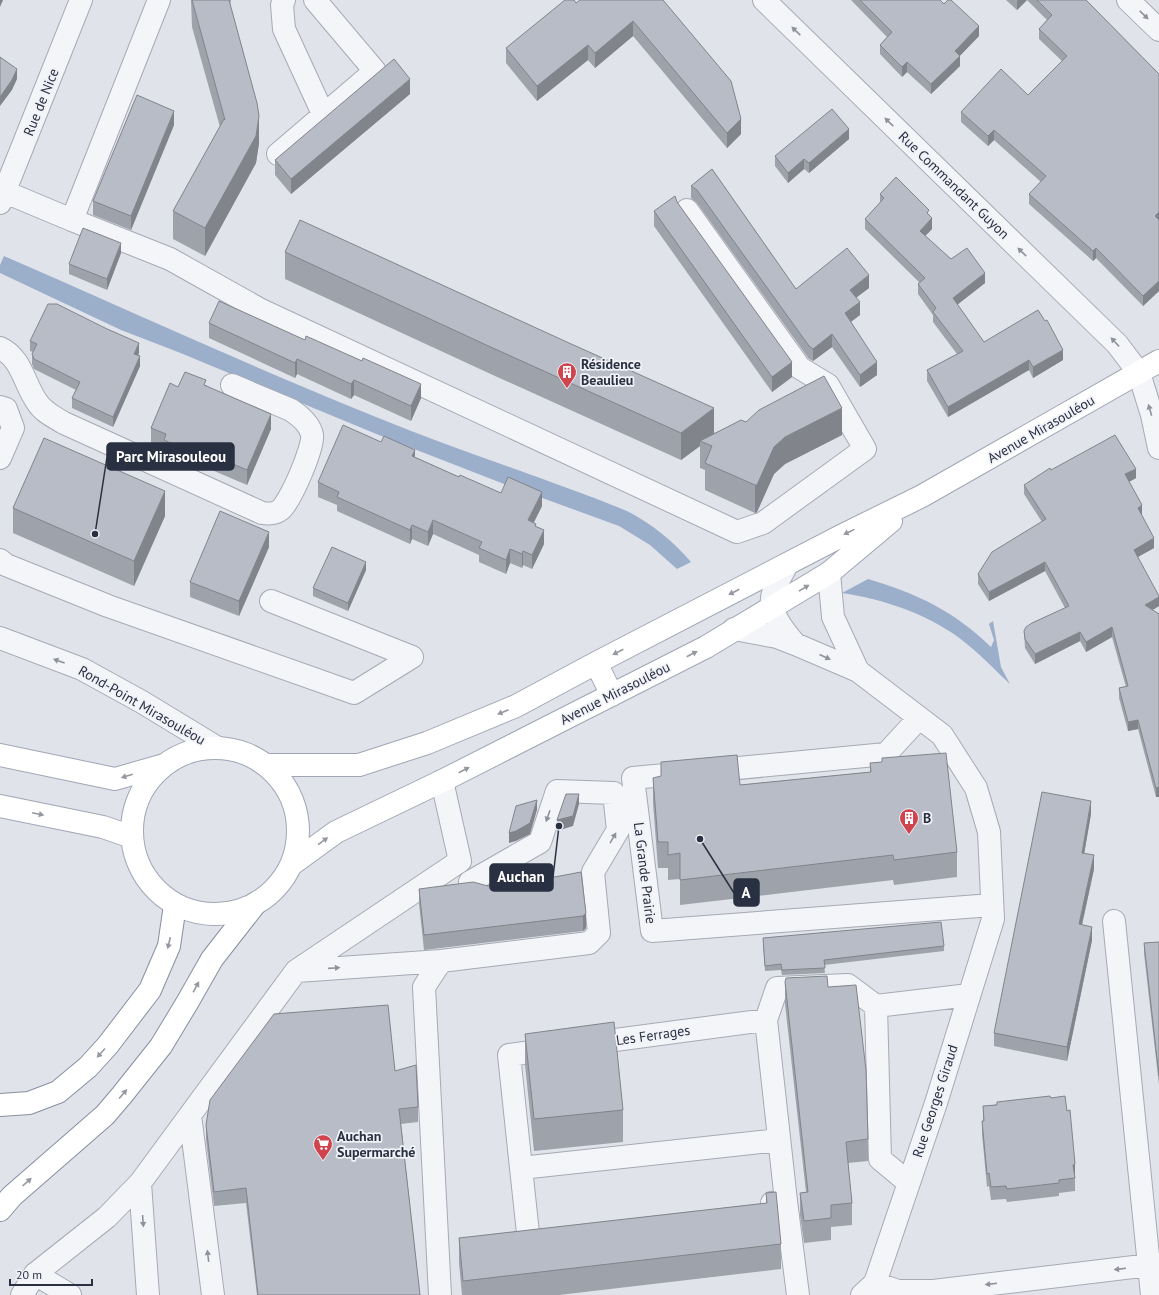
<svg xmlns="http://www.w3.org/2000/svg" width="1159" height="1295" viewBox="0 0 1159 1295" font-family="'PT Sans',sans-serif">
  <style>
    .water { fill: #9baeca }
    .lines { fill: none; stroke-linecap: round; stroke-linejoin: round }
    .minor-casing { stroke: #a6aab4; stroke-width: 24 }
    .major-casing { stroke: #a0a6b5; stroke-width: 24 }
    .highway-casing { stroke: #888fa0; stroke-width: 24 }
    .minor { stroke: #f3f5f8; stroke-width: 22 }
    .major { stroke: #fff; stroke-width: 22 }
    .highway { stroke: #fff; stroke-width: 22 }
    .wall { fill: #9ea2aa }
    .shaded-wall { fill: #81848b }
    .building { fill: #b8bcc6; stroke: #81848b }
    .oneway { fill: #8e929c }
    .oneway2 { fill: #9498a0 }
    .labels { text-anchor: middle; stroke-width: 3.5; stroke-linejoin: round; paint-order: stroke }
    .street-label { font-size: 14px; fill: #293041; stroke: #f0f2f7 }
    .poi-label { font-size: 14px; font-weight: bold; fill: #293041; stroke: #f0f2f7; text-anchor: start }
    .leader { fill: none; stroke: #293041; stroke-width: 1.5 }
    .callout-dot { fill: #293041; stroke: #f0f2f7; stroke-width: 1.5 }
    .callout { fill: #293041; stroke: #293041; stroke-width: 1.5 }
    .callout-label { font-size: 15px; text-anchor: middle; font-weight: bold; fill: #fff }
  </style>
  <rect width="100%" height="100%" fill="#e1e3ea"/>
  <!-- water -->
  <path class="water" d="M4,256c122,53 243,109 367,159 84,35 172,62 256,96 25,13 46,30 64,51l-14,7 -27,-24 -31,-19 -115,-42 -113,-44 -213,-88 -57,-22 -121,-57v-8z
    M868,579c48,14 86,32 123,68l3,-7 -5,-16 4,-3 8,46 9,17c-17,-16 -33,-33 -52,-47 -34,-24 -75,-38 -116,-44z"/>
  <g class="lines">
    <defs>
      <path id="minor" d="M284,0l-2,5 2,24 40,87
        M764,0l353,344 22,29 13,42 7,33
        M1128,0l31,30
        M278,154l97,-83 -60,-71
        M5,192l67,28 87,-220
        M0,203l81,-203
        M72,220l98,39 91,51 476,222 26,-9 102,-74 -37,-64 -28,-17 -113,-158
        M0,348c22,10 24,36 37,54 6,10 17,15 27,21l198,90c6,1 13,1 18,-3 10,-7 34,-63 32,-75 -2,-11 -12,-19 -21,-25l-59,-25
        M0,407l6,2 7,19 -13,30
        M0,560l6,5 102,41 246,87 58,-36 -141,-56
        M787,565c-5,9 -11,19 -14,28 -6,18 11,38 22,51
        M829,573l4,44 25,54
        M734,629l43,8 18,7 63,27 84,64 34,53 13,44 4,87 -57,184 -61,180 -13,12
        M0,638l82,31 60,33 74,45
        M919,718l-33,36 -253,24 19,153 340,-26
        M1114,921l38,374
        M297,971l144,-10 148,-18 10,-10 -6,-61 25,-42 -4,-37 -57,-2 -17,51 -70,40
        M766,1020l11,-32 71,-3 28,21
        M585,1044l181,-24 20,181
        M553,1049l-44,6 12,113 258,-28
        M190,1115l23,180
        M521,1168l7,65
        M140,1183l8,112
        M909,1183l-29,-24 -4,-153 93,-11
        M772,1203l14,-2 12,94
        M35,1274l35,21
        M875,1283l23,8h35l226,-27
        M22,1295l13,-21 72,-57 33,-34 156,-212 164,-110 -18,-80
        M440,1295l-16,-308 17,-26"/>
      <path id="major" d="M596,663l16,32
        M132 831a83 83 0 1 1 166 0a83 83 0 1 1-166 0Z
        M0,755l115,24 49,-14
        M266,765h93l68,-22 89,-37 80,-43 245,-127 81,-40 237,-135
        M0,806l103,21 29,10
        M292,864l44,-32 106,-51 264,-134 123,-74 62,-52"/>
      <path id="highway" d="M0,1105l29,-2 29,-11 30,-25 20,-22 42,-55 19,-44 6,-41
        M0,1210l12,-14 93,-81 17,-20 39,-49 26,-43 25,-44 43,-55"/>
    </defs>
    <!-- minor casing -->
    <use href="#minor" class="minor-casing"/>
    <!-- major casing -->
    <use href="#major" class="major-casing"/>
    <!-- highway casing -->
    <use href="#highway" class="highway-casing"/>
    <!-- minor -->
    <use href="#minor" class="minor"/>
    <!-- major -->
    <use href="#major" class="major"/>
    <!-- highway -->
    <use href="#highway" class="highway"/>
  </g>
  <!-- wall -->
  <path class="wall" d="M191,0h40l-1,5 29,138 -3,20 -51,93 -32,-17v-28l47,-84 -28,-100z
    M663,0l78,134 -14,14 -94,-112 -38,32 -7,-8 -51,41 -31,-38v-15z
    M851,0h89l39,36 -20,20 1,10 -29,28 -24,-22 -5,5 -22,-23v-9l7,-8z
    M1006,0h80l73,74v217l-16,15 -47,-48 -3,3 -64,-57v-10l12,-12 -47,-42 -6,6 -27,-24v-10l67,-17 34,-34 -23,-22v-10l8,-9 -20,-20 -10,10z
    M410,94l-119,100 -16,-19v-15z
    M174,125l-43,105 -38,-15v-14z
    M849,139l-40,34 -5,-4 -16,14 -13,-17v-10z
    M712,169l84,120 73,-1 -13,10 4,17 -9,7 26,53 -17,12 -28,-40 -19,14 -4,-2 -112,-156 -6,-5v-12z
    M880,194l49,21 3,14 -7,7 26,23 34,24 -28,22 27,37 79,18 -30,18 -4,-8 -81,47 -21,-36v-11l30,-16 -24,-32v-7l-15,-21v-10l1,-2 -54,-53v-10l15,-16z
    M677,202l115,175 -20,15 -118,-166v-15z
    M285,252l429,181 32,-11 96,13 -57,29 -11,10 -17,38 -2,1 -50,-23v-20l-5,-2v-22l-19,14 -186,-84 -210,-97z
    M121,253l-14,37 -38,-16v-10z
    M209,323l212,75 -10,23 -57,-26 -3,4 -54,-25 -2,4 -86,-40z
    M30,341l109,12 -1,3 2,10 -27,61 -41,-19v-10l4,-8 -42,-21 -2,-5v-10l1,-2 -3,-1z
    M206,385l65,44 -24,56 -54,-23 -3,5 -26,-12v-7l-13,-5v-15z
    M415,457l44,20 42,16 41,13 -8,16 2,4 8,18 -12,25 -9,-4 -1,3 -12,-5 -4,11 -27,-12v-7l-46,-21 -5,12 -16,-7 -2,5 -73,-33v-6l-19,-8v-15z
    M1051,470l85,8 -7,4 25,66 -16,9 21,49 -6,4 6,4v183h-3l-18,-68 -10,2 -9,-33v-10l7,-1 -14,-50 -26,15 -6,-11 -45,23 -10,-16 -1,-17 41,-23 -20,-37 -56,30 -11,-17v-10l64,-52 -18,-28v-9z
    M13,508l152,8 -31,70 -121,-53z
    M269,547l-30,69 -49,-19v-15z
    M366,570l-18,41 -35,-15v-8z
    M870,763l87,89v25l-63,8 -1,-5 -213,25v-26l-12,1v-12h-10l-5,-65v-25l87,7 130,-13z
    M1091,814l-7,40 10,15 -12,56 10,15 -25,121 -73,-15v-13z
    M581,872l5,56 -3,3 -159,19 -5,-46v-15l69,-3 45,-5z
    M1159,942v143l-15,-132v-10z
    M763,943l181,3v5l-120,14 1,8 -43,2 -1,-5 -16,1z
    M785,982l43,5 40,152v22l-20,2 4,40v22l-21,2v13l-27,3 -4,-28v-22l6,-1 -21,-188z
    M525,1034l98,76v32l-89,9 -9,-86z
    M395,1071l23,36v15l-17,2 19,171h-163l-11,-92 -32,3 -8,-66v-15z
    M1051,1098l24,66v27l-16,2v3l-52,6 -1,-3 -15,1 -2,-14 -2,1 -5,-53v-13h1v-15z
    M766,1193l15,51v25l-222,26h-97l-3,-32v-25l307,-35z"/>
  <!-- shaded-wall -->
  <path class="shaded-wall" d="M0,0h3l-3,7z
    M1018,0h9l-10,10v-9z
    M633,21v15l-38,32v-15z
    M979,26v10l-24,25v-10z
    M588,45v15l-51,41v-15z
    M960,56v10l-29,28v-10z
    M907,62v10l-5,5v-10z
    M17,69v10l-5,11 -12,16v-9z
    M410,79v15l-119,100v-15z
    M174,111v14l-43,105v-14z
    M259,116v27l-3,20 -51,93v-28z
    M741,119v15l-14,14v-15z
    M849,129v10l-40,34v-10z
    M994,130v10l-6,6v-10z
    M804,159v10l-16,14v-10z
    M1159,212v10l-4,-6z
    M932,218v11l-12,12v-10z
    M121,243v10l-14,37v-11z
    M1096,248v10l-3,3v-10z
    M985,273v10l-32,25v-10z
    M869,275v13l-19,14v-12z
    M1159,281v10l-16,15v-10z
    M860,302v13l-15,11v-13z
    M832,334v13l-19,14v-12z
    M139,343v10l-5,11v-10z
    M1063,350v10l-30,18v-11z
    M140,356v10l-27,61v-10z
    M297,359v15l-2,4v-15z
    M1029,360v10l-81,47v-10z
    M792,362v15l-20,15v-15z
    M877,362v13l-17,12v-12z
    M354,380v15l-3,4v-15z
    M421,384v14l-10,23v-15z
    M714,408v27l-14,6v5l-19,14v-27z
    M842,408v27l-57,29 -11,10 -17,38 -2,1v-28l19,-38 11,-10z
    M271,414v15l-24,56v-15z
    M193,447v15l-3,5v-15z
    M415,450v14l-3,-8z
    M1136,469v9l-11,6v-10z
    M165,491v25l-31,70v-25z
    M542,492v14l-14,28v-14z
    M1142,505v10l-4,3v-10z
    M433,520v14l-5,12v-14z
    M412,525v14l-2,5v-14z
    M544,530v14l-12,25v-14z
    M269,532v15l-30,69v-15z
    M1154,538v10l-20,11v-9z
    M510,549v14l-4,11v-14z
    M523,551v14l-1,3v-14z
    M366,562v8l-18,41v-8z
    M1045,562v9l-56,30v-9z
    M1159,597v9l-14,8v-9z
    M1112,627v10l-26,15v-10z
    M1080,632v9l-45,23v-10z
    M1138,720v9l-10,2v-9z
    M1159,787v10h-3v-9z
    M579,794v10l-6,22 -16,5v-11z
    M537,800v10l-7,24 -14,7 -7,2v-10z
    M1091,801v13l-9,52v-13z
    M1094,855v14l-15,69v-14z
    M586,913v15l-3,3v-15z
    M1092,927v13l-25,121v-14z
    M1075,1164v13l-2,-12z"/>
  <!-- building -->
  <path class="building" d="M192,0h37l28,103 2,13 -3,20 -51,92 -32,-17 51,-92 1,1z
    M565,0h9l2,3 4,-3h83l68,81 10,38 -14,14 -94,-112 -38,32 -7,-8 -51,41 -31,-38z
    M860,0h80l4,4 4,-4h3l28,26 -24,25 5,5 -29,28 -24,-22 -5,5 -22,-22 12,-13z
    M1037,0h49l73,74v138l-4,4 4,4v61l-16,15 -47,-48 -3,3 -64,-57 17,-18 -52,-46 -6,6 -27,-24 40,-43 27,26 39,-39 -28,-27 13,-14z
    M0,57l17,12 -5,11 -12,17z
    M394,59l16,20 -119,100 -16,-19z
    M137,95l37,16 -43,105 -38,-15z
    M832,109l17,20 -40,34 -5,-4 -16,14 -13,-17z
    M712,169l84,120 51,-41 22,27 -19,15 10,12 -15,11 32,49 -17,13 -28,-41 -19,15 -4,-3 -112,-156 -6,-4z
    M896,177l33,33 -2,3 5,5 -12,13 31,28 16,-11 18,25 -32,25 31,44 54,-32 7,11 2,-1 16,30 -30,17 -4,-7 -81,47 -21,-37 36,-19 -30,-39 3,-4 -18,-24 7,-6 -60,-59 19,-21 -4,-4z
    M675,196l2,6 115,160 -20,15 -118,-166z
    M300,220l269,123 145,65 -33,25 -186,-84 -210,-97z
    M83,228l38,15 -14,36 -38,-15z
    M219,301l86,39 1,-4 56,25 1,-3 58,26 -10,22 -57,-26 -3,4 -54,-25 -2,4 -86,-40z
    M48,304h9l48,24 34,15 -5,11 6,2 -27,61 -41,-19 8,-16 -46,-23 -2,-5 5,-10 -7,-3z
    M185,372l21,8 -2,5 67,29 -24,56 -54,-23 -3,5 -26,-12 2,-6 -15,-6 19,-45 8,4z
    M824,376l18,32 -57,29 -11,10 -17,38h-2l-50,-22 7,-17 -12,-5 41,-21 5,2 13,-12z
    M343,425l38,17 3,-6 31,14 -3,6 47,21 1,-2 41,18 7,-16 34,15 -14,28 8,4 -1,2 9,4 -12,25 -9,-4 -1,3 -12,-5 -4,11 -27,-12 3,-6 -49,-22 -5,12 -16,-7 -2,5 -73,-33 2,-5 -21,-10z
    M1115,435l21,34 -11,5 17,31 -4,3 16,30 -20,12 25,46v1l-14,8 14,9v173l-3,1 -18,-68 -10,2 -9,-34 9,-2 -16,-59 -26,15 -6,-10 -45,22 -10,-15 -1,-8 2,-4 6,-4 37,-17 -24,-44 -56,30 -11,-18 14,-22 54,-33 -22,-34 26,-17 1,2z
    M44,438l121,53 -31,70 -121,-53z
    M220,511l49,21 -30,69 -49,-19z
    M332,547l34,15 -18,41 -35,-15z
    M946,753l11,99 -63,8 -1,-5 -213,25v-27l-12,2v-13h-10l-5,-64 8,-2v-14l76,-7 3,30 131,-13 -1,-9 12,-1v-4z
    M1042,792l49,9 -9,52 12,2 -15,69 13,3 -25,120 -73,-14z
    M566,794h13l-6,22 -16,4z
    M537,800l-7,23 -14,8 -7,2 7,-27z
    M581,872l5,41 -3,3 -159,19 -5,-46 54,-7 15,4 45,-5z
    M941,922l3,24 -120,14 1,8 -43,2 -1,-6 -16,2 -2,-28z
    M1159,942v134l-15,-133z
    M827,976l1,11 28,-2 10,85 2,69 -22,3 6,61 -21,2v13l-27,3 -4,-28 8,-1 -23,-210 1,-4z
    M388,1005l7,66 21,-6 2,42 -19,2 21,186h-162l-12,-107 -32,4 -8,-67 4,-25 64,-86z
    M614,1022l9,88 -89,9 -9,-85z
    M1050,1096l1,2 14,-2 2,15 3,-1 5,54 -2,1 2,13 -16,2v3l-52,6 -1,-3 -15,1 -2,-14 -2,1 -5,-53h2l-1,-15 14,-1v-3z
    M776,1192l5,52 -318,37 -4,-43 308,-35 -1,-10z"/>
  <!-- one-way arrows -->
  <defs><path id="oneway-solid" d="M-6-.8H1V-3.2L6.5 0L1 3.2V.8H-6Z"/></defs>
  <g class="oneway">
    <use href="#oneway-solid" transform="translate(1144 15) rotate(44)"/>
    <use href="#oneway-solid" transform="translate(796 31) rotate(-136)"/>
    <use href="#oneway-solid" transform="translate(889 122) rotate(-136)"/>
    <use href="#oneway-solid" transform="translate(1022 252) rotate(-136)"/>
    <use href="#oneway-solid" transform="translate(1115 342) rotate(-133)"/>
    <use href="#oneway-solid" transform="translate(1150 410) rotate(-106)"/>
    <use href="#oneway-solid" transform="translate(825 657) rotate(24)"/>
    <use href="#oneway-solid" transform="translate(59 661) rotate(-160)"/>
    <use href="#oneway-solid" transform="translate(548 816) rotate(109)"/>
    <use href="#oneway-solid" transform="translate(613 838) rotate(-60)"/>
    <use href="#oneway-solid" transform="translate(334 968) rotate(-4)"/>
    <use href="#oneway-solid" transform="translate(143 1221) rotate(86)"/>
    <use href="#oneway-solid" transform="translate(208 1256) rotate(-97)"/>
    <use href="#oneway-solid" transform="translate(1120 1269) rotate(173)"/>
    <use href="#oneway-solid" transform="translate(991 1284) rotate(173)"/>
  </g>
  <g class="oneway2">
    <use href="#oneway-solid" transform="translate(849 532) rotate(154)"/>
    <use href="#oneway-solid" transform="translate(804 588) rotate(-31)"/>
    <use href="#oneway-solid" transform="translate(734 592) rotate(153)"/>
    <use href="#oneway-solid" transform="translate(618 652) rotate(153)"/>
    <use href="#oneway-solid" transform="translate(692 654) rotate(-27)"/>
    <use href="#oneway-solid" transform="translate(503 712) rotate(157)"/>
    <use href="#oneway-solid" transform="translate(464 770) rotate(-27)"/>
    <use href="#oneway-solid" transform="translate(127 776) rotate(163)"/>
    <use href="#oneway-solid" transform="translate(38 814) rotate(12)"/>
    <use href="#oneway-solid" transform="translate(323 841) rotate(-36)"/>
    <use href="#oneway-solid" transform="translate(169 943) rotate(103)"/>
    <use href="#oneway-solid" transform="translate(196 987) rotate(-61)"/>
    <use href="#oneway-solid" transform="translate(101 1053) rotate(132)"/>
    <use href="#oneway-solid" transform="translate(123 1094) rotate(-50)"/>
    <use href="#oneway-solid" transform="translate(27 1182) rotate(-42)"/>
  </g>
  <!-- icons -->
  <defs>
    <symbol id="building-pin" viewBox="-11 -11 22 30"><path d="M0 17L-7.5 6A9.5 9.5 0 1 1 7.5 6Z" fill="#d0454d" stroke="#f0f2f7"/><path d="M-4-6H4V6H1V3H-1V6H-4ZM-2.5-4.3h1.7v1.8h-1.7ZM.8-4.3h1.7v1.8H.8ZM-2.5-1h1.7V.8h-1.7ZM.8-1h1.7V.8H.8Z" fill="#fff"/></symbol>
    <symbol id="supermarket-pin" viewBox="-11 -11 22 30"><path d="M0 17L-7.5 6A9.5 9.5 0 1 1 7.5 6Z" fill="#d0454d" stroke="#f0f2f7"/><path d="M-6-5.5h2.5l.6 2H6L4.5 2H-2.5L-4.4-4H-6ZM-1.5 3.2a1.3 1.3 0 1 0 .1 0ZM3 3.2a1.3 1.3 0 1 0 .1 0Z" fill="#fff"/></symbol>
  </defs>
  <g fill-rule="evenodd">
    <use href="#building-pin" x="556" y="361" width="22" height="30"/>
    <use href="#building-pin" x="898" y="807" width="22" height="30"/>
    <use href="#supermarket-pin" x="312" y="1133" width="22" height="30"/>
  </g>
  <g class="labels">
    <!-- street labels -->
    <g class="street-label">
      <text transform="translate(41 102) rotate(-68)" y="5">Rue de Nice</text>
      <text transform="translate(954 185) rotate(44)" y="5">Rue Commandant Guyon</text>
      <text transform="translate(1041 429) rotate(-30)" y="5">Avenue Mirasouléou</text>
      <text transform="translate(615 693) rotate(-27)" y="5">Avenue Mirasouléou</text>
      <text transform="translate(142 705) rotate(30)" y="5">Rond-Point Mirasouléou</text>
      <text transform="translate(645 873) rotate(83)" y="5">La Grande Prairie</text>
      <text transform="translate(653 1035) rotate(-8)" y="5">Les Ferrages</text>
      <text transform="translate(935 1101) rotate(-72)" y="5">Rue Georges Giraud</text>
    </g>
    <!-- poi labels -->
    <g class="poi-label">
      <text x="581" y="369">Résidence<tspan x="581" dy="16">Beaulieu</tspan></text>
      <text x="923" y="823">B</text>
      <text x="337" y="1141">Auchan<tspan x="337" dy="16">Supermarché</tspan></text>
    </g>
  </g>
  <!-- callouts -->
  <path class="leader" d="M95 534L107 457M559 826L553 877M700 839L734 893"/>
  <g class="callout-dot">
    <circle cx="95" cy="534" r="4"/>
    <circle cx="559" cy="826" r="4"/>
    <circle cx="700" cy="839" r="4"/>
  </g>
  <g class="callout">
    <rect x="107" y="443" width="127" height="27" rx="4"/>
    <rect x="490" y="864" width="63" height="27" rx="4"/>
    <rect x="734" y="879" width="25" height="27" rx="4"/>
  </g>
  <g class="callout-label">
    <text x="171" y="462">Parc Mirasouleou</text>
    <text x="521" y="882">Auchan</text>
    <text x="746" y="898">A</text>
  </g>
  <!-- scale -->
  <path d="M10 1279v6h82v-6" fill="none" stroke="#293041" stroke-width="2"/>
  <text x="16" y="1279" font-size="12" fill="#293041" stroke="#f0f2f7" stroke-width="3" paint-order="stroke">20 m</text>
</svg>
